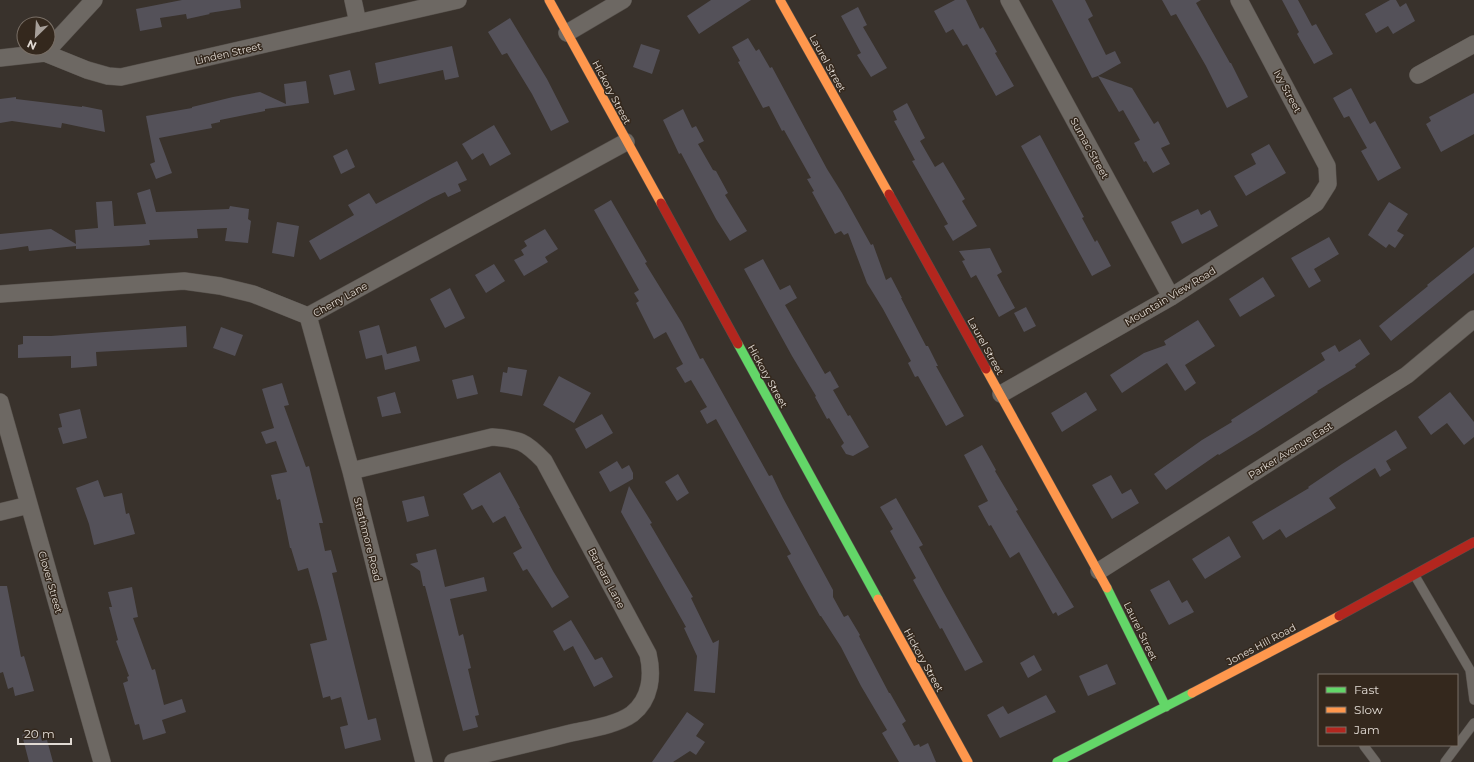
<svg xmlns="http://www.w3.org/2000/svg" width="1474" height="762" viewBox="0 0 1474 762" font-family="Montserrat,sans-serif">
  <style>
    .building { fill: #545159 }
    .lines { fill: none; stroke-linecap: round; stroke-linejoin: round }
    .lane-casing { stroke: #56504b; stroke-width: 10 }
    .street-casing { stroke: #56504b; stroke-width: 18 }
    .fast-casing { stroke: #56504b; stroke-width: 10 }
    .slow-casing { stroke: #56504b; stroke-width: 10 }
    .jam-casing { stroke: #56504b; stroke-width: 10 }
    .lane { stroke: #6d6863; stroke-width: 9 }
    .street { stroke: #6d6863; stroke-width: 17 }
    .fast { stroke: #63d668; stroke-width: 9 }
    .slow { stroke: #ff974d; stroke-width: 9 }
    .jam { stroke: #b3261e; stroke-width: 9 }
    .labels { text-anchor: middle; stroke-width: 3; stroke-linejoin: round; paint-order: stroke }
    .street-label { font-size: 10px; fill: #e1dad3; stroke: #34281d }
  </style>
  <rect width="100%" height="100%" fill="#39322c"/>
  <!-- building -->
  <path class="building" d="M182,0h58l1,8 -32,5 1,1 -23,5 -1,-5 -26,4 2,9 -22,4 -4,-22z
    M711,0h40l-52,34 -12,-18z
    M955,0h11l14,29 3,-2 14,25 -2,1 19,33 -18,10 -29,-52 -4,2 -10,-17 -7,4 -12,-22z
    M1052,0h33l8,16 -5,3 18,36 9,-4 6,12 -23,13 34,12 22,36 4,-3 12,23 -9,4 9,16 -17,9 -7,-12 -2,1 -10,-19 6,-3 -17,-30 -4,2 -21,-36 -6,2z
    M1162,0h39l-5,3 34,60h1l17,34 -21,11 -21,-42 -30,-52 -5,2z
    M1282,0h16l14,26 4,-2 17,30 -19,10 -17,-30 2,-2z
    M1390,0h6l4,7 6,-4 9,18 -22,13 -5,-8 -12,7 -11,-19z
    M858,7l9,18 -4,2 24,41 -16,9 -14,-22 4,-2 -20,-37z
    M510,18l37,61 22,43 -18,9 -19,-37 -25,-41 -5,2 -14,-23z
    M748,38l8,13 3,-2 11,19 2,-1 55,102 15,24 29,52 2,-1 13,36 5,-3 11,21h-1l25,48h2l10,20h-2l28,50 -18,10 -28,-50 -3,1 -7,-14 3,-2 -28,-52 -16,-26 -19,-50 -4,2 -3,-4 -6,3 -23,-42 2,-1 -7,-12 4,-1 -27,-48 -2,1 -13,-25 -6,2 -25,-46 2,-1 -8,-14z
    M641,44l19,6 -8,24 -19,-7z
    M452,46l7,31 -14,3 -2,-10 -64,14 -4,-21z
    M350,70l5,20 -21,5 -5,-20z
    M306,81l3,22 -44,6v2l-45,9v2l-9,2 1,4 -53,10 13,35 -16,6 -6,-15 5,-2 -9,-46 46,-8v-1l41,-10 27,-5 26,12 -2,-20z
    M1351,88l19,36 5,-3 26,47 -23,13 -17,-30 6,-3 -18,-32 -5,2 -11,-20z
    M1474,93v41l-33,18 -15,-28 5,-3 -2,-4z
    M16,97v2l66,8v-1l20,4 3,22 -43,-9 -1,5 -49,-7 -12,2v-24z
    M907,103l18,35 -5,3 15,26 8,-5 22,37 -3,2 15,25 -24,15 -9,-15 4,-2 -36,-63 3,-1 -21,-39 3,-1 -4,-9z
    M683,109l9,19 4,-2 8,15 -6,3 15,26 3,1 12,22 -3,2 22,36 -17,10 -14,-22 -35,-66 -2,1 -16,-34z
    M494,125l17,29 -21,12 -7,-13 -11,7 -10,-16z
    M1040,135l44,82 -2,1 13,24 2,-2 14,26 -19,10 -71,-130z
    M1269,144l17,29 -40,23 -12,-20 22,-12 -5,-10z
    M347,149l8,18 -14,7 -8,-18z
    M457,161l10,19 -9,4 3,7 -13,6 -3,-5 -13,6 -112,62 -11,-19 45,-26 -6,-10 21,-12 7,11z
    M150,189l6,23 73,-3 1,-3 19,3 -1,10 3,2 -3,22 -23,-2 2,-13 -30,1 1,9 -49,2 1,5 -9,1 -65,3v-3l-47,5 -1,-5 -28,4v-16l51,-5 25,15 -1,-14 23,-2 -2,-26 16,-1 2,25 32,-2 -9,-31z
    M611,200l36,62 -2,1 37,60 18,36 3,-1 66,118 3,-1 11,23 50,92v7l11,20 4,-2 12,20 -1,1 30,57h1l16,28 -4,3 12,22 5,-2 1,3 8,-4 8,19h-37l-17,-29 5,-3 -26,-44 -20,-39 -20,-31h-1l-19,-34 -14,-26 4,-2 -75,-135 -9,5 -7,-13 7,-4 -16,-27 -6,3 -9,-15 7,-4 -17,-32 -12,7 -18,-36 3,-2 -5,-8 5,-3 -45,-80z
    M1389,202l19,12 -11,17 7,4 -9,13 -6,-4 -3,4 -18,-13z
    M1198,209l3,6 9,-5 8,16 -36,18 -11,-22z
    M277,222l22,4 -5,31 -22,-4z
    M545,229l13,20 -13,8 3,5 -24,14 -10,-16 10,-5 -3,-5 6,-4 -3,-5z
    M1329,237l10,17 -25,15 7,12 -12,7 -18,-30z
    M1474,247v26l-83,68 -12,-15 49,-40 -1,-1z
    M990,248l12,24 -5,3 18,33 -16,9 -23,-42 -5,3 -9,-17 3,-1 -6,-9z
    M763,259l17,31 10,-5 7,13 -12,7 40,69 5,-3 9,16 -6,3 15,26 2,-1 19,32 -16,9 -7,-2 -5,-8 3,-3 -15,-25 -2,1 -12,-22 1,-1 -24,-40 -48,-87z
    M494,264l11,17 -19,12 -11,-18z
    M1263,277l12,19 -35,21 -11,-18z
    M450,288l15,30 -20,10 -15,-29z
    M1026,307l10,19 -12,6 -10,-19z
    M1198,320l17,26 -30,19 11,18 -11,8 -18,-28 -45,30 -12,-18 34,-22 22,-8 -2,-4z
    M379,325l8,29 29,-8 4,15 -35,9 -3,-15 -16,4 -7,-28z
    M186,326l1,21 -91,5 1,14 -26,2v-12l-53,2v-13l5,-1v-8h28z
    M221,327l22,8 -8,21 -22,-8z
    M1360,339l10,15 -15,11 1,2 -39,24 1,1 -63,41 -36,22 -1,-1 -52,36 -12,-16 48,-34 30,-18 -1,-2 94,-60 -4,-7 14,-8 4,7z
    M508,367l19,3 -5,26 -22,-4 3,-20 4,1z
    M473,375l5,19 -21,5 -5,-19z
    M559,376l32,17 -17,30 -31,-18z
    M282,383l7,22 -5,1 22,61 3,-1 14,57h-4l6,28 6,-1 6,22 -5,1 36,147 8,-2 5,22 -36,9 -5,-22 8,-2 -7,-28 -10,3 -1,-4 -7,2 -13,-54 17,-4 -7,-29 -12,-43 -10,3 -7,-23h-1l-10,-49 -3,1 -6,-25 16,-3 -11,-31 -10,3 -5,-12 13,-4 -12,-39z
    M395,392l6,21 -19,4 -5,-20z
    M1086,392l11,18 -35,22 -11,-19z
    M1450,392l24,30v15l-10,8 -17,-22 -16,12 -13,-18z
    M80,409l7,29 -24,6 -5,-16 4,-1 -3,-13z
    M602,414l11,19 -27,16 -11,-20z
    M1396,430l11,18 -21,13 5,9 -11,7 -5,-9 -46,30 7,10 -50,30 -6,-9 -17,11 -11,-18 57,-34 -1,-1 34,-23z
    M982,445l14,25 -1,1 23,39 -2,1 58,96 -16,9 -2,-4 -3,2 -34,-62 -9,6 -19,-33 -2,1 -11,-20 10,-5 -24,-46z
    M617,461l5,8 7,-4 4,8v6l-23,13 -11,-20z
    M500,472l20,36h-1l34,63 16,26 -17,11 -25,-39 -4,2 -10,-18 9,-5 -17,-32 -12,7 -11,-18 -10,5 -9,-16z
    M678,474l11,19 -12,8 -12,-19z
    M1111,475l11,19 9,-5 8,14 -27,16 -20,-34z
    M98,480l6,17 18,-4 4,21 3,-1 6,21 -41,11 -5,-21 -13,-36z
    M629,486l23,37 -2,1 43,73 -2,1 22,45 6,-3 -4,53 -21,-2 3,-35 -13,-28 2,-1 -65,-115z
    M424,496l5,20 -22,6 -5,-21z
    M896,498l27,47 -4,2 25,46 39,69 -18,9 -23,-43 -2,1 -27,-49 3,-2 -26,-47 3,-2 -13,-22z
    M1229,536l12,21 -36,22 -13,-20z
    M436,549l9,38 39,-10 3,14 -37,8 9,37 4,-2 8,34 -3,1 11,46 -4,1 3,11 -15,4 -38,-145h-2l-3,-15 -10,-7 8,-2 -2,-8z
    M1169,580l13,23 5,-3 7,12 -25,13 -19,-35z
    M0,586h7l14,71 3,-1 10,35 -19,5 -2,-9 -5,2 -5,-17 -3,1z
    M132,587l6,30 -5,1 19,52 3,-1 9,36 18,-6 4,13 -24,8 4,13 -23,7 -4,-16 -4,1 -12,-42 5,-2 -1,-4 2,-1 -13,-35 2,-1 -9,-33h3l-4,-15z
    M571,620l24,40 7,-3 11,20 -19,10 -21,-41 -9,5 -11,-20z
    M1034,655l8,15 -14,8 -8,-15z
    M1107,664l9,20 -28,12 -9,-20z
    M1046,695l10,17 -56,26 -13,-23 16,-9 5,8z
    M687,712l17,12 -8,12 9,6 -9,13 -6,-4 -17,11h-21z
    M39,730l3,11 5,-1 6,22h-24l-7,-27z"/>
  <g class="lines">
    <defs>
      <path id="lane" d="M1415,576l55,94 4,30
        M1364,746l12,16
        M1445,762l29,-39"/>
      <path id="street" d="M353,0l5,23
        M1009,0l162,297
        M567,33l56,-33
        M45,53l49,-53
        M0,58l45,-5 42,17 21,6 13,1 337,-77
        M1418,75l56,-31
        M0,294l184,-13 36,5 33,8 55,22 318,-174
        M308,316l43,155 73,291
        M1001,394l170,-97 145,-94 12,-19 -1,-18 -88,-166
        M0,402l102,360
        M351,471l141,-34c27,2 33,4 52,24l104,193c5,21 3,45 -16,60 -15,11 -43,15 -61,19 -39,10 -79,19 -118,29
        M0,512l29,-7
        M1099,571l308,-196 67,-56"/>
      <path id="fast" d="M738,344l140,255
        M1107,588l59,119
        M1057,762l135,-69"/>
      <path id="slow" d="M549,0l112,203
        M780,0l109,194
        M986,369l121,219
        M878,599l90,163
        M1192,693l147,-77"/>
      <path id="jam" d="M889,194l97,175
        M661,203l77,141
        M1339,616l135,-74"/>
    </defs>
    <!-- lane casing -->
    <use href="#lane" class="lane-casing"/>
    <!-- street casing -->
    <use href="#street" class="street-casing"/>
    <!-- fast casing -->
    <use href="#fast" class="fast-casing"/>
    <!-- slow casing -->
    <use href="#slow" class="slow-casing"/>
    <!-- jam casing -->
    <use href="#jam" class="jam-casing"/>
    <!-- lane -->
    <use href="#lane" class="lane"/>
    <!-- street -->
    <use href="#street" class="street"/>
    <!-- fast -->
    <use href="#fast" class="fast"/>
    <!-- slow -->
    <use href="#slow" class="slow"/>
    <!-- jam -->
    <use href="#jam" class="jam"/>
  </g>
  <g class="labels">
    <!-- street labels -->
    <g class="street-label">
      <text transform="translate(228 53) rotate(-13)" y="4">Linden Street</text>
      <text transform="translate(828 63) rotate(61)" y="4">Laurel Street</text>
      <text transform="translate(1288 91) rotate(62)" y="4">Ivy Street</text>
      <text transform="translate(612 92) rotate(62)" y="4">Hickory Street</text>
      <text transform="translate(1090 148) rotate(61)" y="4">Sumac Street</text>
      <text transform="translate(1170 296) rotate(-31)" y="4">Mountain View Road</text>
      <text transform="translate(340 299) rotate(-29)" y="4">Cherry Lane</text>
      <text transform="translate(986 346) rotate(61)" y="4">Laurel Street</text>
      <text transform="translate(768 376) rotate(61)" y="4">Hickory Street</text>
      <text transform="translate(1290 450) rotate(-32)" y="4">Parker Avenue East</text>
      <text transform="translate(368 539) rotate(76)" y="4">Strathmore Road</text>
      <text transform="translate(607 578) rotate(62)" y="4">Barbara Lane</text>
      <text transform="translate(51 582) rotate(74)" y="4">Clover Street</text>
      <text transform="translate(1141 631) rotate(64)" y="4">Laurel Street</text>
      <text transform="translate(1261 644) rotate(-28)" y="4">Jones Hill Road</text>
      <text transform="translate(924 660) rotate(61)" y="4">Hickory Street</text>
    </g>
  </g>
  <!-- legend -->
  <rect x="1318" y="674" width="140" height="72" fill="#34281d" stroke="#796f66"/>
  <rect x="1326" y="687" width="20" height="6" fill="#63d668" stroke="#796f66"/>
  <text x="1354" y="694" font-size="12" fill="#e1dad3">Fast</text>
  <rect x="1326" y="707" width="20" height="6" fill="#ff974d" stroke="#796f66"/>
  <text x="1354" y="714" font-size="12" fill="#e1dad3">Slow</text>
  <rect x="1326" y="727" width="20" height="6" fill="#b3261e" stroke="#796f66"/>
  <text x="1354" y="734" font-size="12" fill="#e1dad3">Jam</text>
  <!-- north arrow -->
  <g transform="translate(36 36) rotate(205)"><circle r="19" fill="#34281d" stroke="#796f66"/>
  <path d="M0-3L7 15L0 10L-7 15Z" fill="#a69f99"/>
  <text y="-6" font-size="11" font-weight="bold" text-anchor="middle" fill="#e1dad3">N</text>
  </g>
  <!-- scale -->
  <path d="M18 738v6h53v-6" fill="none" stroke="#e1dad3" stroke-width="2"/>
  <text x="24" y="738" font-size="12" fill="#e1dad3" stroke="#34281d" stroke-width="3" paint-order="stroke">20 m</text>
</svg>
